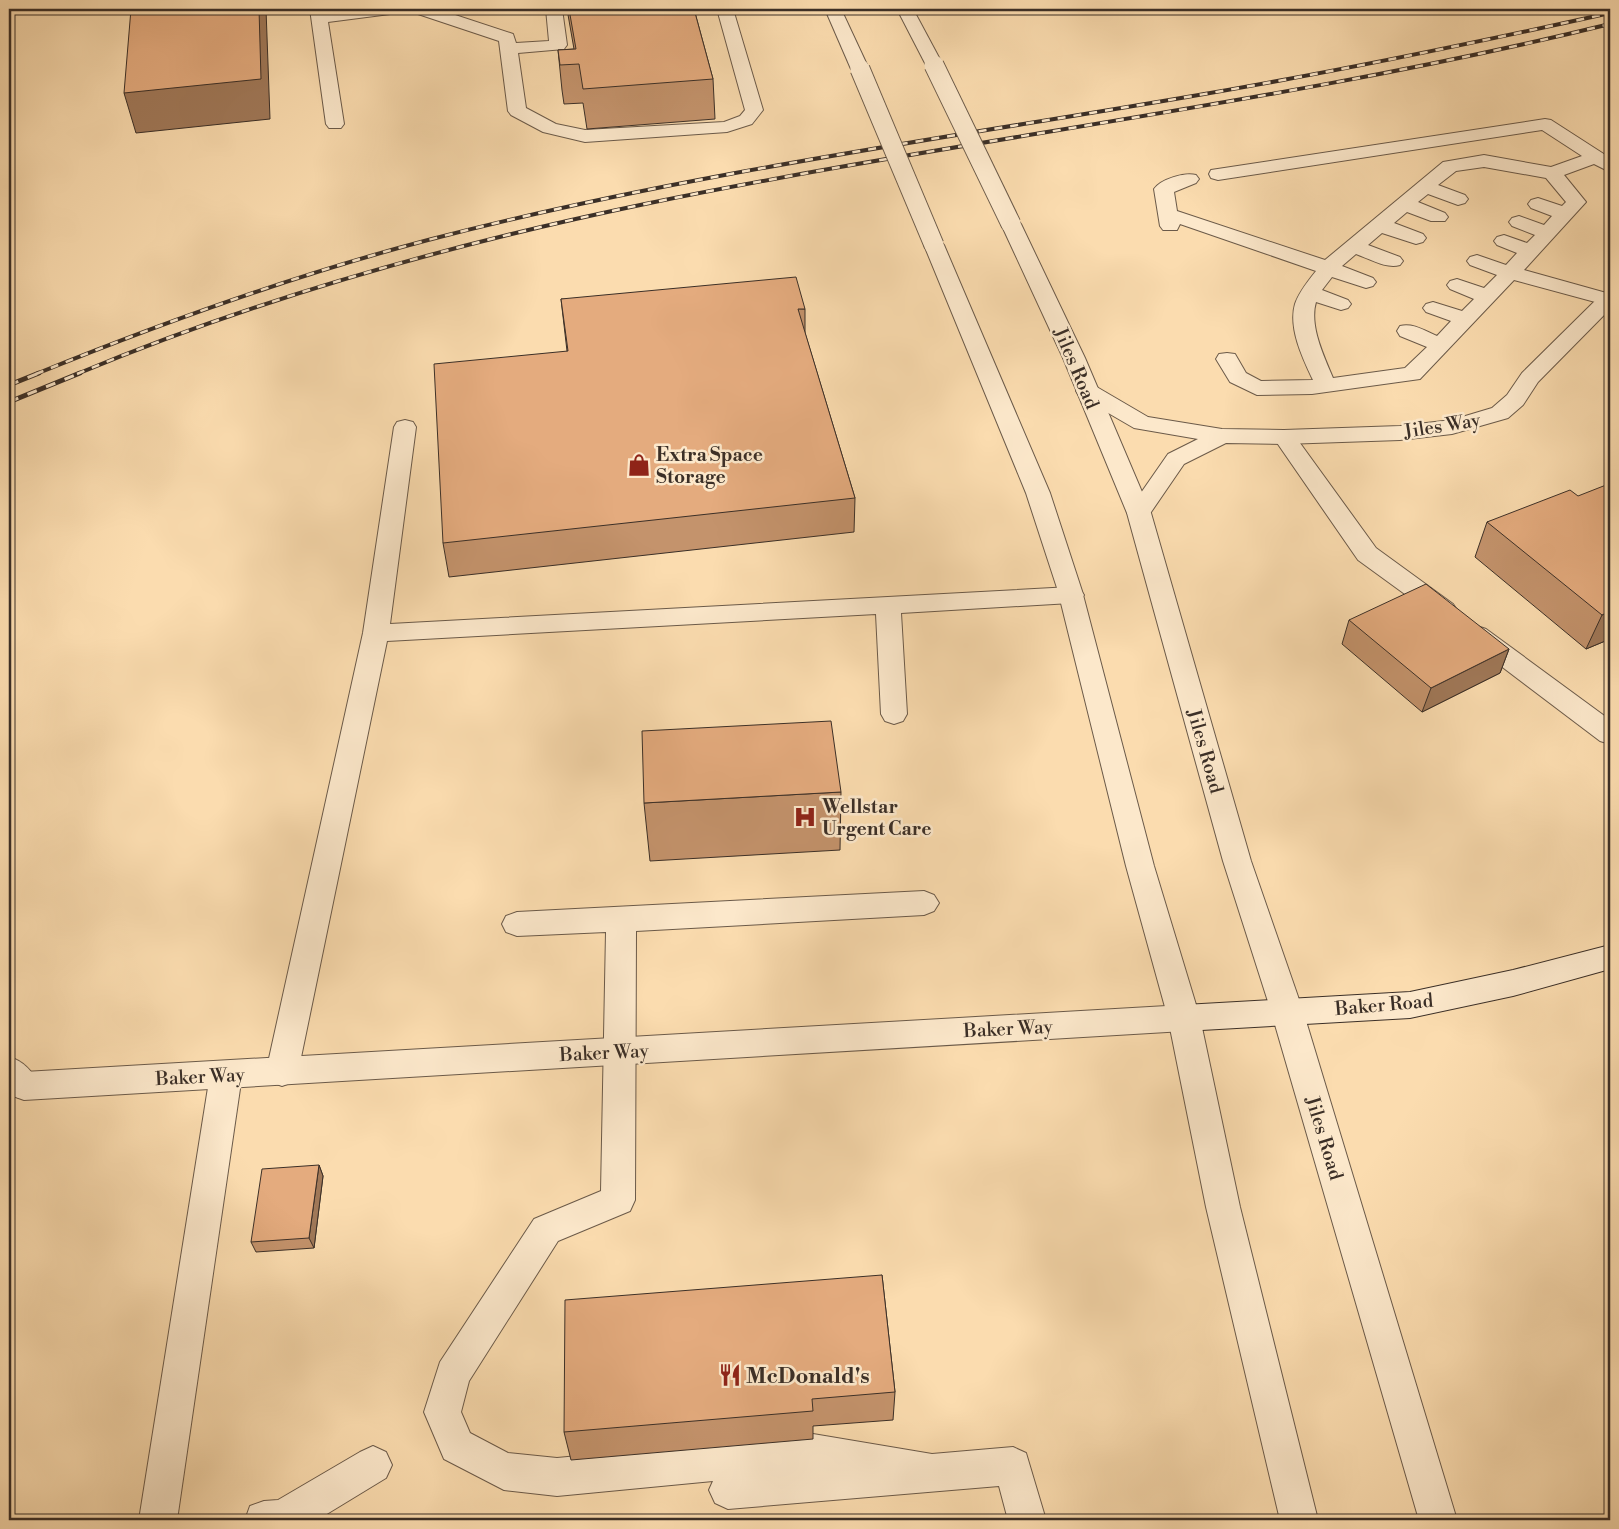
<svg xmlns="http://www.w3.org/2000/svg" width="1619" height="1529" viewBox="0 0 1619 1529" font-family="'Libre Bodoni',serif">
  <style>
    .lines { fill: none; stroke-linecap: round; stroke-linejoin: round }
    .service-casing { stroke: #6b5a49; stroke-width: 2 }
    .minor-casing { stroke: #6b5a49; stroke-width: 2 }
    .tertiary-casing { stroke: #6b5a49; stroke-width: 2 }
    .secondary-casing { stroke: #3b2f27; stroke-width: 2 }
    .service { fill: #fce8cb; fill-rule: evenodd }
    .minor { fill: #fce8cb; fill-rule: evenodd }
    .tertiary { fill: #fce8cb; fill-rule: evenodd }
    .secondary { fill: #fce8cb; fill-rule: evenodd }
    .rail-far1-casing { stroke: #3b2f27; stroke-width: 4 }
    .rail-casing { stroke: #3b2f27; stroke-width: 5 }
    .rail-far1 { stroke: #fce8cb; stroke-width: 2.5; stroke-dasharray: 8; stroke-linecap: butt }
    .rail { stroke: #fce8cb; stroke-width: 3; stroke-dasharray: 10; stroke-linecap: butt }
    .tertiary-bridge-casing { stroke: #6b5a49; stroke-width: 21; stroke-linecap: butt }
    .tertiary-bridge { stroke: #fce8cb; stroke-width: 19 }
    .wall { fill: #c4936c; stroke: #3b2f27 }
    .shaded-wall { fill: #a07858; stroke: #3b2f27 }
    .building { fill: #e4ab7e; stroke: #3b2f27 }
    .labels { text-anchor: middle; stroke-width: 5; stroke-linejoin: round; paint-order: stroke }
    .street-label { font-size: 19px; fill: #3b2f27; stroke: #fce8cb }
    .poi-label { font-size: 19px; font-weight: bold; fill: #3b2f27; stroke: #fce8cb; text-anchor: start }
    .near-poi-label { font-size: 22px; font-weight: bold; fill: #3b2f27; stroke: #fce8cb; text-anchor: start }
  </style>
  <rect width="100%" height="100%" fill="#fbdcaf"/>
  <filter id="stains"><feTurbulence type="fractalNoise" baseFrequency=".004" numOctaves="4"/><feColorMatrix values="0 0 0 0 .2 0 0 0 0 .09 0 0 0 0 .02 0 0 0 .5 -.17"/></filter>
  <radialGradient id="worn" r=".72"><stop offset=".6" stop-color="#630" stop-opacity="0"/><stop offset="1" stop-color="#630" stop-opacity=".3"/></radialGradient>
  <g class="lines">
    <defs>
      <g id="service">
        <path d="M310,9H326L327,12L353,9H398L396,13L390,14L328,22L344,124L341,128H329L326,124Z"/>
        <path d="M413,9H437L513,34L516,43L549,41L546,9H562L567,45L564,49L518,53L526,108L556,124L585,130L724,122L740,116L745,110L717,9H733L763,110L752,124L727,132L585,142L543,132L511,115L508,111L499,41L415,13Z"/>
        <path d="M1545,119L1551,120L1610,158V172L1594,164L1564,175L1586,202L1524,270L1610,294V306L1514,280L1420,379L1312,394L1257,395L1230,382L1216,359L1219,354L1227,353L1235,354L1246,373L1261,381L1313,380C1303,359 1288,328 1295,304C1299,292 1308,281 1316,271L1180,224L1177,230H1163L1160,226L1154,189C1161,179 1185,172 1196,175L1199,179L1196,183L1174,192L1177,211L1325,260L1443,162L1484,155L1551,167L1582,156L1542,130L1218,180L1211,178L1209,174L1211,170ZM1484,167L1546,178L1566,202L1562,206L1538,198L1531,200L1528,204L1531,208L1552,216L1544,225L1519,216L1512,218L1509,222L1512,226L1535,235L1527,243L1504,235L1497,237L1494,241L1497,245L1517,253L1506,265L1477,255L1470,257L1467,261L1470,265L1497,275L1484,288L1457,279L1450,281L1447,285L1450,289L1474,299L1462,311L1433,302L1426,304L1423,308L1426,312L1451,321L1437,336C1425,331 1414,323 1400,326L1397,331L1400,336L1427,347L1405,368L1333,378C1324,356 1309,326 1316,302L1341,310L1348,308L1351,304L1348,300L1322,290L1332,277L1366,288L1373,286L1376,282L1373,278L1342,266L1356,254C1370,259 1386,269 1400,265L1403,261L1400,257L1368,245L1382,233L1416,244L1423,242L1426,238L1423,234L1394,223L1407,212L1431,221H1445L1448,217L1445,213L1418,202L1428,194L1458,205L1465,203L1468,199L1465,195L1438,185L1456,171Z"/>
        <path d="M405,420L413,422L416,427L390,624L1071,587L1080,589L1084,595L1080,601L1071,603L901,613L907,714L903,721L894,724L885,721L881,714L876,614L387,641L298,1072L293,1082L282,1086L271,1082L266,1072L363,633L394,427L397,422Z"/>
        <path d="M1284,430L1292,432L1376,548L1453,604L1457,610L1453,616L1444,618L1435,616L1358,560L1273,437L1276,432Z"/>
        <path d="M1477,626L1486,629L1610,720V744L1600,741L1468,641L1464,635L1468,629Z"/>
        <path d="M924,891L934,895L939,903L934,911L924,915L636,931L635,1200L630,1211L558,1241L469,1381L461,1412L470,1433L508,1453L557,1458L813,1434L932,1454L1013,1447L1026,1453L1046,1520H1008L999,1486L728,1509L715,1503L709,1490L713,1481L557,1496L504,1490L444,1459L424,1412L440,1362L534,1219L601,1191L606,932L517,936L506,932L502,924L506,916L517,912Z"/>
        <path d="M9,1057C24,1061 33,1072 40,1086L35,1096C25,1099 17,1100 9,1092Z"/>
        <path d="M226,1061L237,1065L242,1075L177,1520H139L210,1075L215,1065Z"/>
        <path d="M373,1446L386,1452L392,1465L386,1478L317,1520H245L250,1506L264,1501L278,1500L360,1452Z"/>
      </g>
      <g id="minor">
        <path d="M1610,291V309L1538,382L1523,405L1508,418L1452,434L1400,440L1284,444L1226,443L1184,464L1147,518L1139,521L1131,518L1127,513L1168,454L1198,439L1134,428L1079,396L1076,391L1079,386L1087,384L1095,386L1148,417L1222,429L1284,430L1400,426L1452,420L1492,408L1507,395L1522,373L1603,293Z"/>
        <path d="M1184,1005L1195,1009L1200,1018L1195,1027L1184,1031L24,1100L13,1096L9,1088L13,1076L24,1072Z"/>
      </g>
      <g id="tertiary">
        <path d="M825,9H841L869,69L866,73H854L851,69Z"/>
        <path d="M897,9H913L943,65L940,69H928Z"/>
        <path d="M1011,218L1018,220L1021,224L1085,358L1151,513L1251,861L1303,1011L1457,1520H1419L1271,1011L1223,861L1127,513L1063,358L1001,224L1004,220Z"/>
        <path d="M934,239L941,241L944,245L1050,493L1082,591L1154,866L1200,1018L1240,1207L1318,1520H1280L1206,1207L1168,1018L1126,866L1058,591L1026,493L924,245L927,241Z"/>
      </g>
      <path id="secondary" d="M1610,945V969L1513,996L1410,1018L1184,1031L1173,1027L1168,1018L1173,1009L1184,1005L1410,992L1513,970Z"/>
    </defs>
    <use href="#service" class="service-casing"/>
    <use href="#minor" class="minor-casing"/>
    <use href="#tertiary" class="tertiary-casing"/>
    <use href="#secondary" class="secondary-casing"/>
    <use href="#service" class="service"/>
    <use href="#minor" class="minor"/>
    <use href="#tertiary" class="tertiary"/>
    <use href="#secondary" class="secondary"/>
    <defs>
      <g id="rail-far1">
        <path d="M36,374C164,322 295,275 428,240C678,175 934,140 1187,97C1329,73 1470,44 1610,13"/>
        <path d="M77,374C259,298 452,244 645,204C966,138 1292,102 1610,24"/>
      </g>
      <g id="rail">
        <path d="M9,385L39,373"/>
        <path d="M9,402L80,373"/>
      </g>
    </defs>
    <use href="#rail-far1" class="rail-far1-casing"/>
    <use href="#rail" class="rail-casing"/>
    <use href="#rail-far1" class="rail-far1"/>
    <use href="#rail" class="rail"/>
    <defs>
      <g id="tertiary-bridge">
        <path d="M934,65L1011,224"/>
        <path d="M860,69L934,245"/>
      </g>
    </defs>
    <use href="#tertiary-bridge" class="tertiary-bridge-casing"/>
    <use href="#tertiary-bridge" class="tertiary-bridge"/>
  </g>
  <g class="wall">
    <path d="M567,9H694L713,79L715,119L587,129L583,103L564,104L562,90L558,50L574,49Z"/>
    <path d="M561,299L805,309V333L855,498L854,532L449,577L443,543L567,351Z"/>
    <path d="M1610,489V639L1586,649L1475,557L1487,522Z"/>
    <path d="M1349,620L1509,649L1500,673L1422,712L1342,644Z"/>
    <path d="M841,792L840,850L650,861L644,803Z"/>
    <path d="M319,1165L323,1176L314,1248L256,1252L251,1242Z"/>
    <path d="M882,1275L895,1392L893,1420L813,1426V1439L571,1460L564,1432Z"/>
  </g>
  <g class="shaded-wall">
    <path d="M259,9H266L270,119L136,133L124,93Z"/>
    <path d="M1610,611V639L1586,649L1602,615Z"/>
    <path d="M1509,649L1500,673L1422,712L1431,688Z"/>
    <path d="M319,1165L323,1176L314,1248L309,1238Z"/>
  </g>
  <g class="building">
    <path d="M131,9H259L261,79L124,93Z"/>
    <path d="M569,9H694L713,79L583,89L579,64L560,65L558,50L576,49Z"/>
    <path d="M796,277L805,309H798L855,498L443,543L434,364L568,351L561,299Z"/>
    <path d="M1606,485L1610,489V611L1602,615L1487,522L1570,490L1578,496Z"/>
    <path d="M1426,584L1509,649L1431,688L1349,620Z"/>
    <path d="M831,721L841,792L644,803L642,731Z"/>
    <path d="M319,1165L309,1238L251,1242L262,1169Z"/>
    <path d="M882,1275L895,1392L812,1399L813,1411L564,1432L565,1300Z"/>
  </g>
  <defs>
    <symbol id="shop-bare" viewBox="-9 -9 18 18"><path d="M-5-2.5h2.3a2.7 3.5 0 0 1 5.4 0H5L5.5 6h-11ZM-1.5-2.5h3a1.5 2.3 0 0 0-3 0Z" fill="#8f2418" stroke="#fce8cb" stroke-width="2.5" paint-order="stroke"/></symbol>
    <symbol id="hospital-bare" viewBox="-9 -9 18 18"><path d="M-5-5h3v3.5h4V-5h3V5h-3V1.5h-4V5h-3Z" fill="#8f2418" stroke="#fce8cb" stroke-width="2.5" paint-order="stroke"/></symbol>
    <symbol id="restaurant-bare" viewBox="-9 -9 18 18"><path d="M-5-6h1v4h1v-4h1v4h1v-4h1v5L-1.5 .5V6h-2V.5L-5-1ZM5-6V6H3V1.5H1.5Q1.5-4 5-6Z" fill="#8f2418" stroke="#fce8cb" stroke-width="2.5" paint-order="stroke"/></symbol>
  </defs>
  <g fill-rule="evenodd">
    <use href="#shop-bare" x="623" y="449" width="32" height="32"/>
    <use href="#hospital-bare" x="789" y="801" width="32" height="32"/>
    <use href="#restaurant-bare" x="714" y="1359" width="32" height="32"/>
  </g>
  <g class="labels">
    <g class="street-label">
      <text transform="translate(1077 368) rotate(67)" y="7">Jiles Road</text>
      <text transform="translate(1442 425) rotate(-9)" y="7">Jiles Way</text>
      <text transform="translate(1206 751) rotate(74)" y="7">Jiles Road</text>
      <text transform="translate(1384 1004) rotate(-5)" y="7">Baker Road</text>
      <text transform="translate(1008 1028) rotate(-3)" y="7">Baker Way</text>
      <text transform="translate(604 1052) rotate(-3)" y="7">Baker Way</text>
      <text transform="translate(200 1076) rotate(-3)" y="7">Baker Way</text>
      <text transform="translate(1325 1138) rotate(73)" y="7">Jiles Road</text>
    </g>
    <g class="poi-label">
      <text x="656" y="461">Extra Space<tspan x="656" dy="22">Storage</tspan></text>
      <text x="822" y="813">Wellstar<tspan x="822" dy="22">Urgent Care</tspan></text>
    </g>
    <g class="near-poi-label">
      <text x="746" y="1383">McDonald's</text>
    </g>
  </g>
  <rect width="1619" height="1529" fill="none" stroke="#fbdcaf" stroke-width="30"/>
  <rect x="10" y="10" width="1599" height="1509" fill="none" stroke="#3b2f27" stroke-width="2.5"/>
  <rect x="15" y="15" width="1589" height="1499" fill="none" stroke="#3b2f27"/>
  <rect width="100%" height="100%" filter="url(#stains)"/>
  <rect width="100%" height="100%" fill="url(#worn)"/>
</svg>
